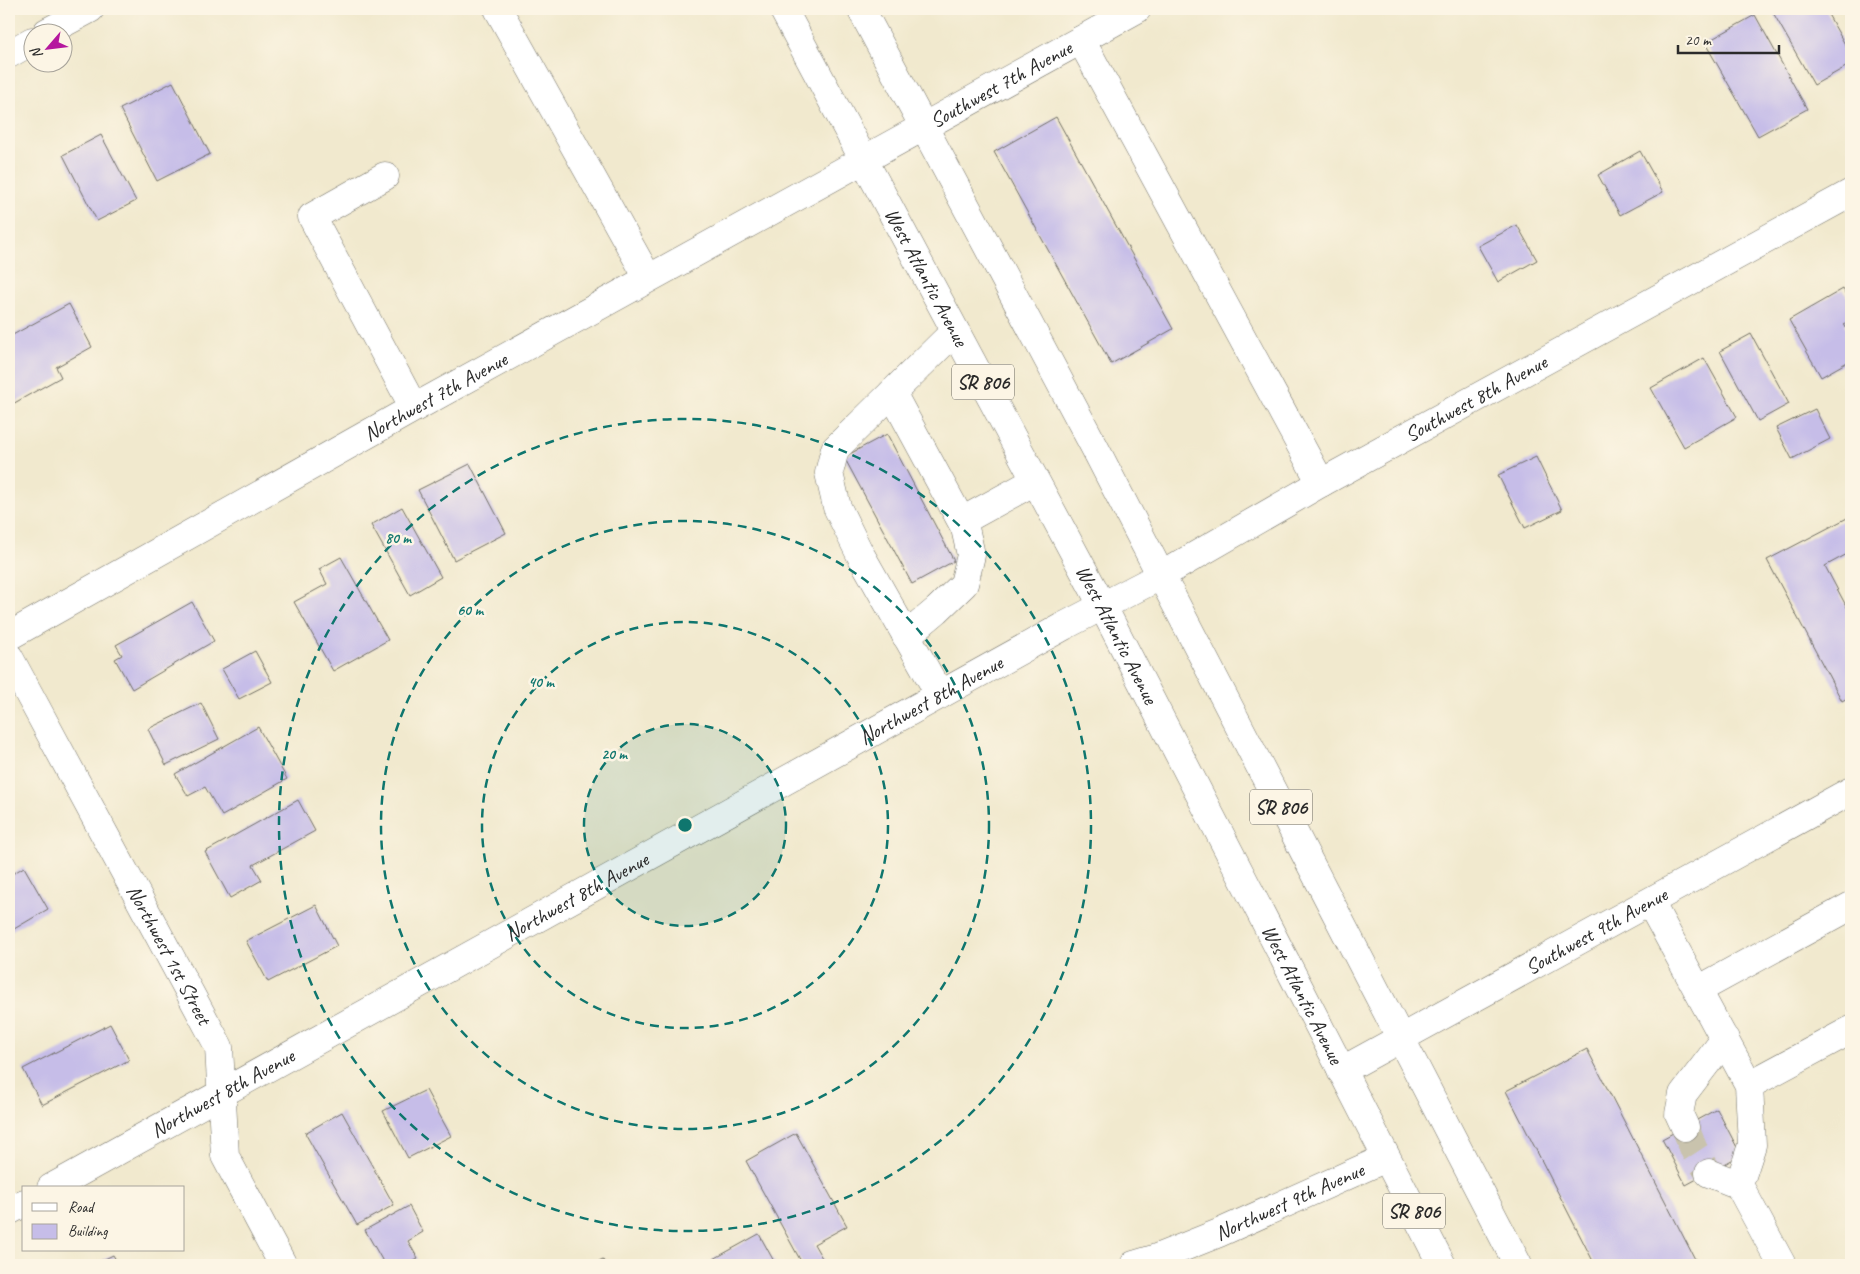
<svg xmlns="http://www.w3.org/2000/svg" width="1860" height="1274" viewBox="0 0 1860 1274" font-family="Caveat,sans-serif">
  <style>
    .building { fill: #c6bde8 }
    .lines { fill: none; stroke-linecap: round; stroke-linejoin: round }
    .minor-tunnel { stroke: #c9c3ad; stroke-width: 28; stroke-dasharray: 28 14; stroke-linecap: butt }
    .minor-casing { stroke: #706e64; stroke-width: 29 }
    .major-casing { stroke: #706e64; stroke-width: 29 }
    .minor { stroke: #fff; stroke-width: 28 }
    .major { stroke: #fff; stroke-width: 28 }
    .ring { fill: none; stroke: #0f766e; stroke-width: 2.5; stroke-dasharray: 9 6 }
    .labels { text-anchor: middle; stroke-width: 5; stroke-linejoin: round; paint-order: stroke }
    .shield { fill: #fcf5e5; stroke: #6a6863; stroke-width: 1 }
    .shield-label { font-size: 20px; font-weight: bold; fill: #2b2b2b }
    .street-label { font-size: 21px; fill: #2b2b2b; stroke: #fcf5e5 }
    .centre { fill: #0f766e; stroke: #fcf5e5; stroke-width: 2.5 }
    .ring-label { font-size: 15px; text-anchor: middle; font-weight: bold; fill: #0f766e; stroke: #fcf5e5; stroke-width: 5; stroke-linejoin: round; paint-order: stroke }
  </style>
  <rect width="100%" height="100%" fill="#fcf5e5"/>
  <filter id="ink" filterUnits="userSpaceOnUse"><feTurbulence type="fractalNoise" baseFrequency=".02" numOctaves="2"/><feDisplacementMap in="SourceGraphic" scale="10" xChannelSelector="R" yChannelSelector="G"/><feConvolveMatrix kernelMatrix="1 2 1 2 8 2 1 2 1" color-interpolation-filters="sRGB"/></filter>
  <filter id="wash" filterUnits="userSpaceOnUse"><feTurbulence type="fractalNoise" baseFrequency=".0096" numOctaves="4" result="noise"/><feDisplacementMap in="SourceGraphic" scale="20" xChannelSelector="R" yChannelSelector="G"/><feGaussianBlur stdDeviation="1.12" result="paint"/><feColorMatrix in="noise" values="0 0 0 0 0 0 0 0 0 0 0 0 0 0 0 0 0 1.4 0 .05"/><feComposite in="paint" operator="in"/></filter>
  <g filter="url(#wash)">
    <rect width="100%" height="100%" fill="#f1e9ce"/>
    <g id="blocks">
      <g class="building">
        <path d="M1771,9H1825L1851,55V64L1814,85Z"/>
        <path d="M1755,15L1807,109L1758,136L1705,43Z"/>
        <path d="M173,82L210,154L157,181L120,109Z"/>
        <path d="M1056,117L1173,329L1111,364L994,152Z"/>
        <path d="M101,135L136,201L97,221L63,155Z"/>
        <path d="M1640,151L1663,192L1620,215L1598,175Z"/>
        <path d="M1517,225L1537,260L1498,282L1478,246Z"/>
        <path d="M1843,289L1851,304V320L1844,324L1851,337V360L1821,377L1789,320Z"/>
        <path d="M69,304L92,347L56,367L61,377L9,406V337Z"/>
        <path d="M1751,334L1789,404L1758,421L1720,351Z"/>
        <path d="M1704,358L1737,417L1684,447L1651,388Z"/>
        <path d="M1815,409L1830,439L1792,459L1776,428Z"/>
        <path d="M887,434L954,561L912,584L844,457Z"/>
        <path d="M1536,457L1562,510L1525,528L1498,475Z"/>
        <path d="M470,464L506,533L454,560L418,490Z"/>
        <path d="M402,507L441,577L410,595L371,525Z"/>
        <path d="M1851,516V552L1825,566L1851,615V696L1842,701L1767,560Z"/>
        <path d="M341,557L388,640L333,671L294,602L327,584L319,569Z"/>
        <path d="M192,602L214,641L132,689L115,659L122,655L116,645Z"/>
        <path d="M255,651L272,682L239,699L222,669Z"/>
        <path d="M201,703L219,739L166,765L148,729Z"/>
        <path d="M258,727L287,779L222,816L205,787L188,796L175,774Z"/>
        <path d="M298,800L315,831L253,865L262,880L230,898L205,852Z"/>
        <path d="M24,867L48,909L9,932V876Z"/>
        <path d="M316,905L337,946L268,982L246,941Z"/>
        <path d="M110,1024L129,1060L42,1105L23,1069Z"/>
        <path d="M1587,1049L1698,1265H1595L1506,1091Z"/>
        <path d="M426,1090L451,1136L408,1158L383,1111Z"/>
        <path d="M1717,1109L1741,1155L1686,1185L1662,1139Z"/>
        <path d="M342,1112L394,1205L357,1225L305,1133Z"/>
        <path d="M796,1133L847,1226L814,1244L826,1265H803L746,1161Z"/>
        <path d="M409,1206L423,1232L408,1241L418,1259L406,1265H385L365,1230Z"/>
        <path d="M759,1234L776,1265H714L712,1260Z"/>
        <path d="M113,1255L119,1265H93Z"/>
        <path d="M603,1260L606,1265H593Z"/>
      </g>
    </g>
  </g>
  <g filter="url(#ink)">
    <use href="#blocks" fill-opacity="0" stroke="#706e64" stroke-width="1"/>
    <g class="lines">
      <path class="minor-tunnel" d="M1685,1127L1694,1150L1709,1173"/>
      <defs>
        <g id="minor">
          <path d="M498,9L648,278"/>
          <path d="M47,32L90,9"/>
          <path d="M1081,40L1321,483"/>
          <path d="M9,54L32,41"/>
          <path d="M385,176L312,217L414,408"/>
          <path d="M892,393L965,528L971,555L964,584L937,610L906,636"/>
          <path d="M962,521L1035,481"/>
          <path id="s1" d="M9,636L414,408L1137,9"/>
          <path id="s2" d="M9,657L219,1047L225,1156L283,1265"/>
          <path d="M940,695L859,552L837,507L829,473L835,449L955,331"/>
          <path d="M1650,902L1749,1085L1752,1145L1739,1185L1782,1265"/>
          <path d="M1698,990L1851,906"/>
          <path id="s3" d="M1341,1071L1851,791"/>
          <path d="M1749,1085L1851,1030"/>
          <path d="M1685,1127L1679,1114L1683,1094L1725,1039"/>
          <path d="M1709,1173L1739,1185"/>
          <path id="s4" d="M51,1188L1064,626L1160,576L1321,483L1851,193"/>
          <path d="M9,1211L24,1203"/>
          <path id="s5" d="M1134,1265L1154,1259L1219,1233L1386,1158"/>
        </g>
        <g id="major">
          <path id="s6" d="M783,9L1102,605L1442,1265"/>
          <path d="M861,9L1095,448L1518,1265"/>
        </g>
      </defs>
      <use href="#minor" class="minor-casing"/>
      <use href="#major" class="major-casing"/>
      <use href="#minor" class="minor"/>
      <use href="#major" class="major"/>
    </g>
  </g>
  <circle cx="685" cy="825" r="101" fill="#0f766e" fill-opacity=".12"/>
  <g class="ring">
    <circle cx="685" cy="825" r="101"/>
    <circle cx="685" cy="825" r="203"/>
    <circle cx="685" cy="825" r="304"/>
    <circle cx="685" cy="825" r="406"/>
  </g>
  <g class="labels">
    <g class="shield">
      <rect x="952" y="364.5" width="62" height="35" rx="4"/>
      <rect x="1250" y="789.5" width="62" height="35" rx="4"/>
      <rect x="1383" y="1193.5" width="62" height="35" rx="4"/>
    </g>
    <g class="shield-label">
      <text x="983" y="389">SR 806</text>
      <text x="1281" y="814">SR 806</text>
      <text x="1414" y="1218">SR 806</text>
    </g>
    <g class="street-label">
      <text dy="7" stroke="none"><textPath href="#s1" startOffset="1135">Southwest 7th Avenue</textPath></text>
      <text dy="7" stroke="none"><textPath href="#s6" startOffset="304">West Atlantic Avenue</textPath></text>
      <text dy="7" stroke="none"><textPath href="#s1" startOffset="489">Northwest 7th Avenue</textPath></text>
      <text dy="7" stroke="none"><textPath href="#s4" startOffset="1629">Southwest 8th Avenue</textPath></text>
      <text dy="7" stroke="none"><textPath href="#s6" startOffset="709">West Atlantic Avenue</textPath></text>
      <text dy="7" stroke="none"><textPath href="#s4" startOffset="1006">Northwest 8th Avenue</textPath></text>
      <text dy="7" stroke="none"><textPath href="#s4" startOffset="601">Northwest 8th Avenue</textPath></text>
      <text dy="7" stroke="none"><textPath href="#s3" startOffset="291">Southwest 9th Avenue</textPath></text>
      <text dy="7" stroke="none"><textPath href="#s2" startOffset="338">Northwest 1st Street</textPath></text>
      <text dy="7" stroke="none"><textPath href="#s6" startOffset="1114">West Atlantic Avenue</textPath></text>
      <text dy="7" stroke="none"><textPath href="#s4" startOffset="196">Northwest 8th Avenue</textPath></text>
      <text dy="7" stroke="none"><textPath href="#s5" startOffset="168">Northwest 9th Avenue</textPath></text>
    </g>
  </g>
  <circle cx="685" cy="825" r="8" class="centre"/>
  <g class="ring-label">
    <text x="398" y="543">80 m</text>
    <text x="470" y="615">60 m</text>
    <text x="541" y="687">40 m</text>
    <text x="614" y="759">20 m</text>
  </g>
  <rect width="1860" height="1274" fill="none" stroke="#fcf5e5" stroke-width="30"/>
  <rect x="22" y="1186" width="162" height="65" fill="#fcf5e5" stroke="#a8a49b"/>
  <rect x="32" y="1203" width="25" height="8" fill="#ffffff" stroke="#a8a49b"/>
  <text x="68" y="1212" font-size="15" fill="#2b2b2b">Road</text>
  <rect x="32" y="1224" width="25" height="15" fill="#c6bde8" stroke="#a8a49b"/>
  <text x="68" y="1236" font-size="15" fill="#2b2b2b">Building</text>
  <g transform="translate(48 48) rotate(242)"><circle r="24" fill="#fcf5e5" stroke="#a8a49b"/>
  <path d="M0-4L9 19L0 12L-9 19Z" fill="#b5179e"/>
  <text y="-8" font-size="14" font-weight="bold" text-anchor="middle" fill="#2b2b2b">N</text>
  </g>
  <path d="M1678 45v8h101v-8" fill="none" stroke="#2b2b2b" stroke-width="2.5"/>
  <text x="1685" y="45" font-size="15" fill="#2b2b2b" stroke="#fcf5e5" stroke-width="4" paint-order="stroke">20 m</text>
</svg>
